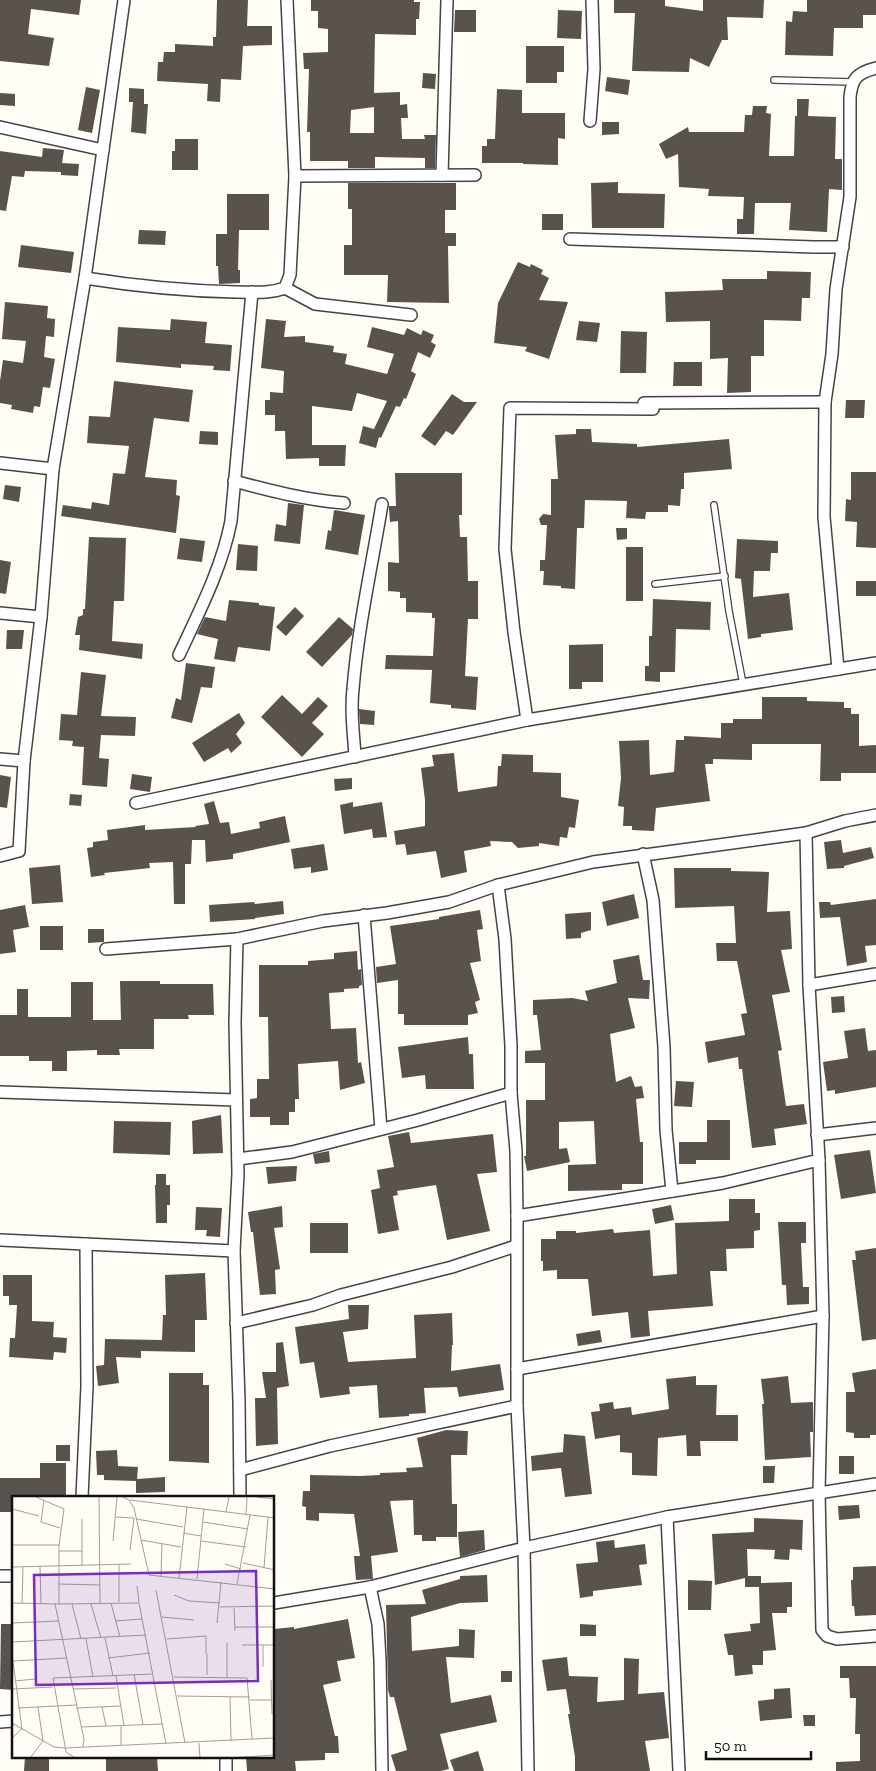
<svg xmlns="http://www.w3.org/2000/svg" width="876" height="1771" viewBox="0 0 876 1771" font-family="'Zilla Slab',serif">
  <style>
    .building { fill: #5a524d; fill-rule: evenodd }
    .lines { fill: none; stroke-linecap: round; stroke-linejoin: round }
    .service-casing { stroke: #444; stroke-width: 8 }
    .minor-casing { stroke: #444; stroke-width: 14 }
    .service { stroke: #fff; stroke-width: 5.5 }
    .minor { stroke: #fff; stroke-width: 11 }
    .inset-road { fill: none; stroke: #a09f9a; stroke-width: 1 }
    .view { fill: #7b2cbf; fill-opacity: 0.15; stroke: #7b2cbf; stroke-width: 2.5 }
    .inset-edge { fill: none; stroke: #111; stroke-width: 2.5 }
  </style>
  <rect width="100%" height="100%" fill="#fffdf5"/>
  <g class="building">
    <path d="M0,0H81L79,15L31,9L28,34L54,38L49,66L0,61Z"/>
    <path d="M217,0H248L247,26H272V45L243,46L241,80L221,79L220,102L207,101L208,84L157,81L158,62H163L164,52H175V44L213,46V37H216Z"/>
    <path d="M311,0H414V2H420L419,19H416V35L375,34L374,93L400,92V105L407,104L408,118H401L402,139H425L424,135H436L435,168H425V158L375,157V168H348V161H310V132H307L309,69H304L303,53L328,52V29L318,28V11H311ZM374,107V133H350L351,110Z"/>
    <path d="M614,0H665V6L703,11V0H764L763,18L727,17L728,40H722L709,67L690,58L689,72L632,71L635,13H614Z"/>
    <path d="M807,0H876V15H863V28H834L833,56L785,55L786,21L792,22L793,11L807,12Z"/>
    <path d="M455,10H476V32H454Z"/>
    <path d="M558,10L582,11L581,39L557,38Z"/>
    <path d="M526,46H564V72H557V83H526Z"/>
    <path d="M423,73L436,74L435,89L422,88Z"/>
    <path d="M607,77L630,80L628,95L605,91Z"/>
    <path d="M86,87L100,90L92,133L78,130Z"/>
    <path d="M129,88L144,89V104H148L146,134L131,132L133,102H129Z"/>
    <path d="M497,89L522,90V113H565V139L558,138V165L523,164V163H482V146H487V139H495Z"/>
    <path d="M0,93L15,94V106L0,105Z"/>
    <path d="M797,99H809L808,116L836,117L835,159H842V190L829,189L827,232L789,230L791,203H755L754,234H737V219H743L744,197L708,196L709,189L679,187L678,154L666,159L659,144L688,127L689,132H744L745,115H752L753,106H767L766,113L771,114L769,156H794L795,116H797Z"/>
    <path d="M602,122H619V134L602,135Z"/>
    <path d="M175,139H198V170H172V151H175Z"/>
    <path d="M43,148L64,150L62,163L79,164L78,176L61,175V172L25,171L24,177L12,176L6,211L0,210V151L42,157Z"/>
    <path d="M618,182V193L665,194L664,228H592L591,183Z"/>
    <path d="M348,183H456V210H445V233H456V246H448L449,303L387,302L388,275H344V245H352V209H348Z"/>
    <path d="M227,194H269V230H239L238,270H240V283L219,284L218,266H216V234H227Z"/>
    <rect x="542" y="214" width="21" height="16"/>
    <path d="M139,230L166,231L165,245L138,244Z"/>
    <path d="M21,245L74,252L71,273L18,267Z"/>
    <path d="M518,262L530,267L531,264L543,270L541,274L549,278L539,300L568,302L549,359L525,351L527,347L494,343L498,303Z"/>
    <path d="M767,271L811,272L810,298H802L801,321L764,320V356H751V392L727,393L728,358L710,359V321L666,322L665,292L723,290L722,279H767Z"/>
    <path d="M5,302L48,306L47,318L55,319L54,337L46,336L44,357L55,359L50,388L43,387L40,407L34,406L33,413L11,409L12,405L0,403V381L3,360L23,363L26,341L2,339Z"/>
    <path d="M171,319L207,322L205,343L232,345L230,371L213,370L214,366L181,364V368L116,362L118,327L170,330Z"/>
    <path d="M266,319L286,321L284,337L305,336V342L334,346L333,352L347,354L345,364L387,374L394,354L367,347L372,327L404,335L407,328L421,335L423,330L434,335L431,342L436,345L430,358L418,352L411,371L416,374L406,399L404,398L400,407L396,406L381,438L379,437L376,448L359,443L363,426L374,429L387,401L357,393L352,411L312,406V445H346L345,466H319V458L286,459L285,431H275V415H265V400H270V392L283,393L284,371L261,368Z"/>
    <path d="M579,321L600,323L597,342L576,340Z"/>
    <path d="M621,331L647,332L646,373H620Z"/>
    <path d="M674,362H702V386H673Z"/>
    <path d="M114,381L193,390L189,422L154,418L145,477L177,480L176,495L180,496L176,533L61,516L63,505L91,509L92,502L109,505L113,473L125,474L129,446L87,443L89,416L110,417Z"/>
    <path d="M452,394L464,402H477L453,435L446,431L435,446L421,436Z"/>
    <path d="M846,400H865L864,418H845Z"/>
    <path d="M576,429H591L592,442L637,444V447L729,439L732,469L684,473V489H681L680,506L668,505V512H646L645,519L626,518L627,501L585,500L584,528H577L575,589L561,588V586L543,585L544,571H540V560H545L547,525H541L539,519L543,514L551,515V479H558L555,435L576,434Z"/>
    <path d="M200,431L218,432V445L199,444Z"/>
    <path d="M851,472H876V548L856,547L857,522L845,521L846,499L851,500Z"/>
    <path d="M395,473H462V515H459L460,537H467L468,581H478V619H468L465,676L478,677L476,710L451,708V705L430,703L432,670L385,669L386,655L433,656L435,618H432V613L406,612V598H400V592L388,591V562L399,563L398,521L390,522L389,509V506H396Z"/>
    <path d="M5,485L21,487L19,502L3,499Z"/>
    <path d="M288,503L304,505L300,544L274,541L276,524L286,526Z"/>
    <path d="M334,510L365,515L358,555L325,549L328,530L331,531Z"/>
    <path d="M616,528H627V539L617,540Z"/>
    <path d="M89,537L126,538L124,601H114L112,641L143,644L142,659L79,650L80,635H75L78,617L83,615V609H85Z"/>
    <path d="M180,538L205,541L202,562L177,559Z"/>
    <path d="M737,539L778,541V553H771L770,571H754L753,597L789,593L793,630L761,634V637L748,639L741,579L735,578Z"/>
    <path d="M238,544L258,546L257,571L236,570Z"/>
    <rect x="626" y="547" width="17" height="54"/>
    <path d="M0,560L11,562L6,594L0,593Z"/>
    <rect x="856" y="581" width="20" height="15"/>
    <path d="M653,599L711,602L710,630L676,629L675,672H660V682L645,681V666H649V636H652Z"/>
    <path d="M229,600L259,603V605L275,607L270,651L238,647L235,662L214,659L218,639L197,634L205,617L226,621Z"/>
    <path d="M295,607L304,616L286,636L276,627Z"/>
    <path d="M339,617L353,629L352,635L322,667L306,652Z"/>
    <path d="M7,630H24L22,649H6Z"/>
    <path d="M603,644V682H582V689H569V645Z"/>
    <path d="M186,663L215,667L212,688L201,687L192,723L171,718L176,698L181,700Z"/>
    <path d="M81,672L106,675L101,716L136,717L135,736L101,735L99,758L109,759L107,787L82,785L84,747L72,746L73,741L59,740L61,714L77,715Z"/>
    <path d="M282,695L302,714L318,697L328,706L312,723L324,734L302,757L261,717Z"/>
    <path d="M762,697H807V701L844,702V708H851V714H859V746L876,745V773H841V781H820L821,744H752V760L713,759V764H705L710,801L656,808L654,831L632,830V826H623L624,807L618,806L621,778L619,741L649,740L650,775L674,772L676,740H684V736L721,738V723H733V719H762Z"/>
    <path d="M359,709L375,711L374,725L360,724Z"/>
    <path d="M239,713L245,723L236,734L242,743L231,753L228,748L204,762L192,743Z"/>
    <path d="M454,753L458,792L497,786L498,766H501L502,754L533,755V772L561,773V797L579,800L575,828L569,827L567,838L560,837L559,846L539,843V846L518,848L512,842L490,841L491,846L464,851L467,872L441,878L436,851L407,855L405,844L396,845L394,831L425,826V800L421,768L434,766L432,755Z"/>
    <path d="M132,774L152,777L150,792L130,789Z"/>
    <path d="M0,775L11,777L7,808L0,807Z"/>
    <path d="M352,778V789L335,791L334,779Z"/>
    <path d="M70,794L82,795L81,806L69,805Z"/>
    <path d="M214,801L220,823L229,822L231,834L260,828L259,822L285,816L290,842L233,854V859L206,862L205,840H192L191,864H185V904H174L173,862L149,863L150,868L104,873L105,875L91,877L87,848L93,847V842L108,840L107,830L145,825V830L196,827L195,826L209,824L204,804Z"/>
    <path d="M353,802V807L382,802L387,837L373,838L372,829L344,834L340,805Z"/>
    <path d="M841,840L843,853L871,847L874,858L844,866V868L827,869L824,842Z"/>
    <path d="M324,844L328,870L311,873V867L294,869L291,849Z"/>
    <path d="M60,865L63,902L32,904L29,868Z"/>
    <path d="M674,868H731V871L769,872L767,912L790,911L792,949L781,950L790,992L772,995L782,1050L778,1051L786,1106L804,1104L807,1124L774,1129L776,1145L752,1148L742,1069H739L738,1057L708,1063L705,1042L745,1035L741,1014L747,1013L737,961H717L716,943H736L734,906L675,908Z"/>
    <path d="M634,894L639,918L607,926L602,902Z"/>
    <path d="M876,899V945L865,946L867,962L847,966L840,917L820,918L819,902H830L831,905Z"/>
    <path d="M283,901L284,914L255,918V919L210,922L209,905L254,902L255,904Z"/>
    <path d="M25,905L29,927L13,930L16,952L0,954V910Z"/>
    <path d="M480,910L483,929L477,930L481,961L470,963L480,1000L475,1002L478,1013L468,1015V1025H404V1014H398V980L377,983L376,967L396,964L390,926L439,919V917Z"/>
    <path d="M591,912V930L581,933V938L566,939L565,914Z"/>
    <rect x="40" y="926" width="23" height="24"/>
    <path d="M88,929H104V942L88,943Z"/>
    <path d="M357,951L358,970L361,969L362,985L359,986V988L344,989V992L329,993L331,1029L356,1028L358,1063L361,1062L365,1083L340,1090L338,1061L298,1064L299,1099H295V1112H289V1125H270V1117H250V1099L257,1098V1079H269L268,1017H259V965H308V961L334,959V953Z"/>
    <path d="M639,955L643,980H650L649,999L628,998L635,1028L610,1034L616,1082L631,1076L635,1087L642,1086L644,1098L636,1099L640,1142H643V1184H622V1190L568,1191V1165L596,1164L594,1121L559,1122V1149L567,1148L570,1162L527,1171L524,1156H526V1100H545V1063H525V1051L541,1050L537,1015H533V1000L572,998L588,1001L585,991L617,983L613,960Z"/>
    <path d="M120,981H160V984H213L214,1015H188L189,1019H154V1049H119L120,1055H97V1050L67,1051V1071H52V1061H29V1056H0V1015H17V989H28V1017H71V982H93V1020H121Z"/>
    <path d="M844,996L845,1012L832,1013L831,997Z"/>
    <path d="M865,1028L868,1051L876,1050V1087L835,1094V1090L827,1091L823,1062L848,1058L844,1031Z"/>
    <path d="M468,1037L469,1054H473L474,1089H426L425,1075L402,1078L398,1047Z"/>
    <path d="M676,1081L694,1082L692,1107L674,1106Z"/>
    <path d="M221,1115L223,1153L193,1154L192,1121Z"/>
    <path d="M707,1120H730V1160H696V1164H679V1142H707Z"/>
    <path d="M114,1121L171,1122L170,1155L113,1153Z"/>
    <path d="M409,1132L411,1143L493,1134L497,1172L477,1174L490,1231L447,1240L436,1185L397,1191L398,1195L393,1196L399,1230L378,1234L371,1190L380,1188L377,1170L394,1167L388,1136Z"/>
    <path d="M870,1150L876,1193L841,1199L834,1155Z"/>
    <path d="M329,1151L330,1162L315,1164L313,1154Z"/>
    <path d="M297,1166L296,1181L268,1184L266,1167Z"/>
    <path d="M156,1174H166V1185H170V1205H167V1223H156L155,1185H156Z"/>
    <path d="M729,1199H755V1213H760V1230L754,1231V1248L726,1249L727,1271H710L713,1306L648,1311L650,1336L631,1338L628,1312L592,1316L588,1279H557V1270L543,1271V1261H541V1239H556V1231H576V1233L613,1229L614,1233L650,1230L653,1276L677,1274L675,1223L729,1221Z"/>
    <path d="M671,1205L674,1220L655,1224L652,1209Z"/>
    <path d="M282,1206L283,1227L274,1228L280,1269L275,1270L276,1294L260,1295L253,1232H251L248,1212Z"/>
    <path d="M196,1207L222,1208L220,1237L206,1236L207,1230H195Z"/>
    <path d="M778,1222H806V1243H801L803,1287H809V1304L787,1305L786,1285H782Z"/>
    <rect x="310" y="1223" width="38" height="30"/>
    <path d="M876,1248V1339L862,1341L852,1260H856L855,1251Z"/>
    <path d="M205,1273L207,1320H195V1352L141,1351V1358L116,1357L119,1383L98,1386L96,1366L104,1365L105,1339L162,1340L163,1315H166L165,1275Z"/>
    <path d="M3,1275H32V1321L54,1322L53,1337L67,1338L66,1353L54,1352L53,1360L9,1357L10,1338H15L17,1305H9V1296H3Z"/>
    <path d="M348,1305H369L368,1329L343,1332L348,1362L416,1358L414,1315L452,1313L453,1345H452L451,1371L500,1364L504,1390L459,1397L457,1387L424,1388L426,1413L409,1414V1416L379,1418L377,1385L349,1387L350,1394L320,1398L314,1362L300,1364L295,1327L349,1319Z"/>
    <path d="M600,1330L602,1342L578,1346L576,1334Z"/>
    <path d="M283,1342L289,1386L277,1388L278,1444L256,1446L255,1398H266L262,1372H276V1343Z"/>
    <path d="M876,1369V1435H870V1438H854V1433L846,1432V1392H855L852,1373Z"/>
    <path d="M169,1373H203V1385H209V1463L169,1461Z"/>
    <path d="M696,1376V1385H717L716,1415H738V1441H700L701,1456H687L686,1435L658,1438L657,1476L632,1475V1453L620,1452V1435L595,1439L591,1412L600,1411L599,1404L613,1402L614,1409L631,1407L632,1415L669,1409L666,1379Z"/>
    <path d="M788,1376L791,1403L813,1402V1432H810L811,1457L765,1460L762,1404H764L761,1379Z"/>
    <path d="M446,1430L468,1431L467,1455H451L452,1504H457V1537H436V1541H422V1535H414L413,1500L390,1501L398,1552L371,1556L373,1579L356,1580L354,1556H360L354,1514L319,1513V1521L306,1520V1507L302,1506L303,1491H310V1475L360,1476L380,1475V1473L407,1472L406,1468L423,1467L417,1438Z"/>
    <path d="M564,1434L585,1436L592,1494L565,1497L561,1468L532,1471L531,1456L563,1452Z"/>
    <rect x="56" y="1445" width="14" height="16"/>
    <path d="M117,1450L118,1466L138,1467L137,1479L165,1477V1492L136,1493V1481L104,1480V1475H97L96,1451Z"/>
    <rect x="839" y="1456" width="15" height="18"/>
    <path d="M40,1463H66V1497H14V1512H0V1478H40Z"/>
    <path d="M763,1466H775L774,1483H763Z"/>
    <path d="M859,1505L860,1518L839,1520L838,1506Z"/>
    <path d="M754,1518L803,1520L802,1550L790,1549L789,1560L774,1559L775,1550L747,1549L748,1576H761V1583L792,1582V1607H787V1613H772L776,1650L763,1651V1665H752L753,1674L735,1676L733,1655H728L724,1634L751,1631L750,1624L760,1623L759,1587H745V1578L715,1585L712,1534L754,1532Z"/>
    <path d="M484,1530L485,1550L460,1557L458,1532Z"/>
    <path d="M614,1540L615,1548L645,1544L647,1564L639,1565L642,1585L593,1591V1596L580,1598L576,1564L598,1562L596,1542Z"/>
    <path d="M876,1566V1615L855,1616L854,1606H852L851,1580H853V1567Z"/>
    <path d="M487,1575L488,1602L460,1603L411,1617L412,1651L459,1646V1629L475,1630L474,1658L446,1657L451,1703L491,1695L497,1722L440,1734L449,1769L441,1771H396L391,1755L407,1750L394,1697H390L388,1690L386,1605L426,1604L422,1590L460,1579V1576Z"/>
    <path d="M688,1580L712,1581L711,1610H688Z"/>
    <path d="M348,1619L355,1658L337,1661L341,1681L323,1685L335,1736H338L339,1753H325V1760L295,1761L296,1771H247L246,1757H274V1629L294,1627V1629Z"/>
    <path d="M1,1624H14V1690L0,1689Z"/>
    <path d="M580,1624L596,1625V1636H580Z"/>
    <path d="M567,1657L569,1676L598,1677L597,1702L624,1700V1658L639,1659L638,1694L664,1692L669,1738L645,1741L650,1771H575V1757L568,1714H570L566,1689L547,1691L542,1660Z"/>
    <path d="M840,1666H876V1771H836V1762L860,1761V1734H855L856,1698H850L849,1678H840Z"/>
    <rect x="501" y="1671" width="11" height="11"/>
    <path d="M790,1688L792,1718L760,1721L758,1701L774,1699V1689Z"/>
    <path d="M803,1715H815V1726H804Z"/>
    <path d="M478,1751L484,1771H454L450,1760Z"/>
    <path d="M25,1757H49V1771H24Z"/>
    <path d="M106,1757H157L158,1771H106Z"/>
  </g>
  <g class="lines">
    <defs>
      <g id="service">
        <path d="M774,80L852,82"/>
        <path d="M714,505L729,611L743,684"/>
        <path d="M655,584L725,576"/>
      </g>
      <g id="minor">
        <path d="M590,121L594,69L592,0"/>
        <path d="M0,127L103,150"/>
        <path d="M442,175L447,0"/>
        <path d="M295,176L475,175"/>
        <path d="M570,239L814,247H843"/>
        <path d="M85,278C135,286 185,291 236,292C253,292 269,294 285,288L290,275L295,176L287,0"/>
        <path d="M285,288L315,304L411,315"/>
        <path d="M644,403L825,402"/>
        <path d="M0,463L53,469"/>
        <path d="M234,481C271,491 306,500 344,503"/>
        <path d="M0,613L41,617"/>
        <path d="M179,655C199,612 222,568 231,521L252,292"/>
        <path d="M838,669L824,517L825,402L832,354L836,289L850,197V97C852,78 857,73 876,68"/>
        <path d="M527,720L514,632L505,549L510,408L653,409"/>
        <path d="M355,757C354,735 350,712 353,689C358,627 372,565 382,504"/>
        <path d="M0,759L24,761"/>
        <path d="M136,803L527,720L876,663"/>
        <path d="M806,833L809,985L819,1160L823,1316L819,1492L822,1630L827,1636L837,1639L876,1636"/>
        <path d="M643,854L653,900L664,1047L666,1130L672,1191"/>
        <path d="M0,856L19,851L24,761L41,617L53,469L85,278L124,0"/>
        <path d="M498,885L505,939L511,1046V1093L516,1151L517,1216V1406L524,1548L528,1771"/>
        <path d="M364,915L381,1129"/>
        <path d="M106,949L237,939"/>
        <path d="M809,985L876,974"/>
        <path d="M0,1092L236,1100"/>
        <path d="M817,1135L876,1128"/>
        <path d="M238,1159L292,1152L418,1120L511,1093"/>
        <path d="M517,1216L723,1183L819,1160"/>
        <path d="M0,1240L234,1251"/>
        <path d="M236,1323L313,1305L341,1295L452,1267L516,1246"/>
        <path d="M517,1369L823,1316"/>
        <path d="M240,1470L330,1446L517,1406"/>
        <path d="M82,1497L87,1386L86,1244"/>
        <path d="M240,1497L239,1401L234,1251L238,1174L235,1022L237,939L323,921L387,913L449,902L498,885L593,862L806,833L845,821L876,815"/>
        <path d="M667,1517L679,1771"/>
        <path d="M0,1576H14"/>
        <path d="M370,1587L378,1624L380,1660L382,1771"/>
        <path d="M274,1603L370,1587L524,1548L667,1517L876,1484"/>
        <path d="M0,1722L14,1721"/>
        <path d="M226,1771V1757"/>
      </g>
    </defs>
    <use href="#service" class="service-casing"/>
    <use href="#minor" class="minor-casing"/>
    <use href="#service" class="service"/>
    <use href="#minor" class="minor"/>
  </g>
  <g transform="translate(12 1496)">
    <rect width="262" height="262" fill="#fffdf5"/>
    <path class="inset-road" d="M87,1L88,107M111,1L117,4L122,12L137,79L263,93M245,1L263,3M32,4L29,26L48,32M118,4L263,22M0,13L27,20M214,16L217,1M234,18L235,1M104,21L122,22L118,54M124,23L171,31M191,26L236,33M171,37L189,40M129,44L169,51M101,45L105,1M189,45L234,51M0,49H47M47,55H70M231,67L263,74M213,68L229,73M28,70L29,107M70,70V23M0,71L119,68M252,72L256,21M149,80L150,48M167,82L175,11M185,83L192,13M47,88L88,89M225,88L238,19M125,90L127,106M144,94L173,247M162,99L177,105L208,107M107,106V68M0,107L47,108V49L52,13L24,1M10,107L11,71M99,107L108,141M43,108L72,243L71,251M47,108L127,107L154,248M60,108L69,143M79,108L89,142M208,111L263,110M222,112L223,135M150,121L182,124M103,125L130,123M0,127L46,125M205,127L209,86M223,131H263M93,142L101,180M74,143L81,181M155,143L194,140V158M0,146L134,139M230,149H263M0,158L10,233L0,242M195,158V179M96,162L138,157M1,165L55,162M251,171V149M122,178L131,229M104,180L112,230M162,181L235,182L240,243M215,181V147M259,184L260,218M3,185L23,183M0,193L41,191M61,193L104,192M165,200L238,201M218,201L219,245M238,204H259M90,211L94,230M6,212L64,209M64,212L109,210M0,227L42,251L53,252L263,242M109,230V249M69,231L151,228M187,247L188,262M18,262L31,245L26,211M63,262L54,256L41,182L141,178M216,262L263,259"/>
    <path class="view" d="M244,75L246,185L24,189L22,79Z"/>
    <rect width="262" height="262" class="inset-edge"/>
  </g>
  <path d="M706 1751v8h105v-8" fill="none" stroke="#111111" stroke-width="2.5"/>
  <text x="714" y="1751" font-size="15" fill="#111111" stroke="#ffffff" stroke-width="4" paint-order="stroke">50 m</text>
</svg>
